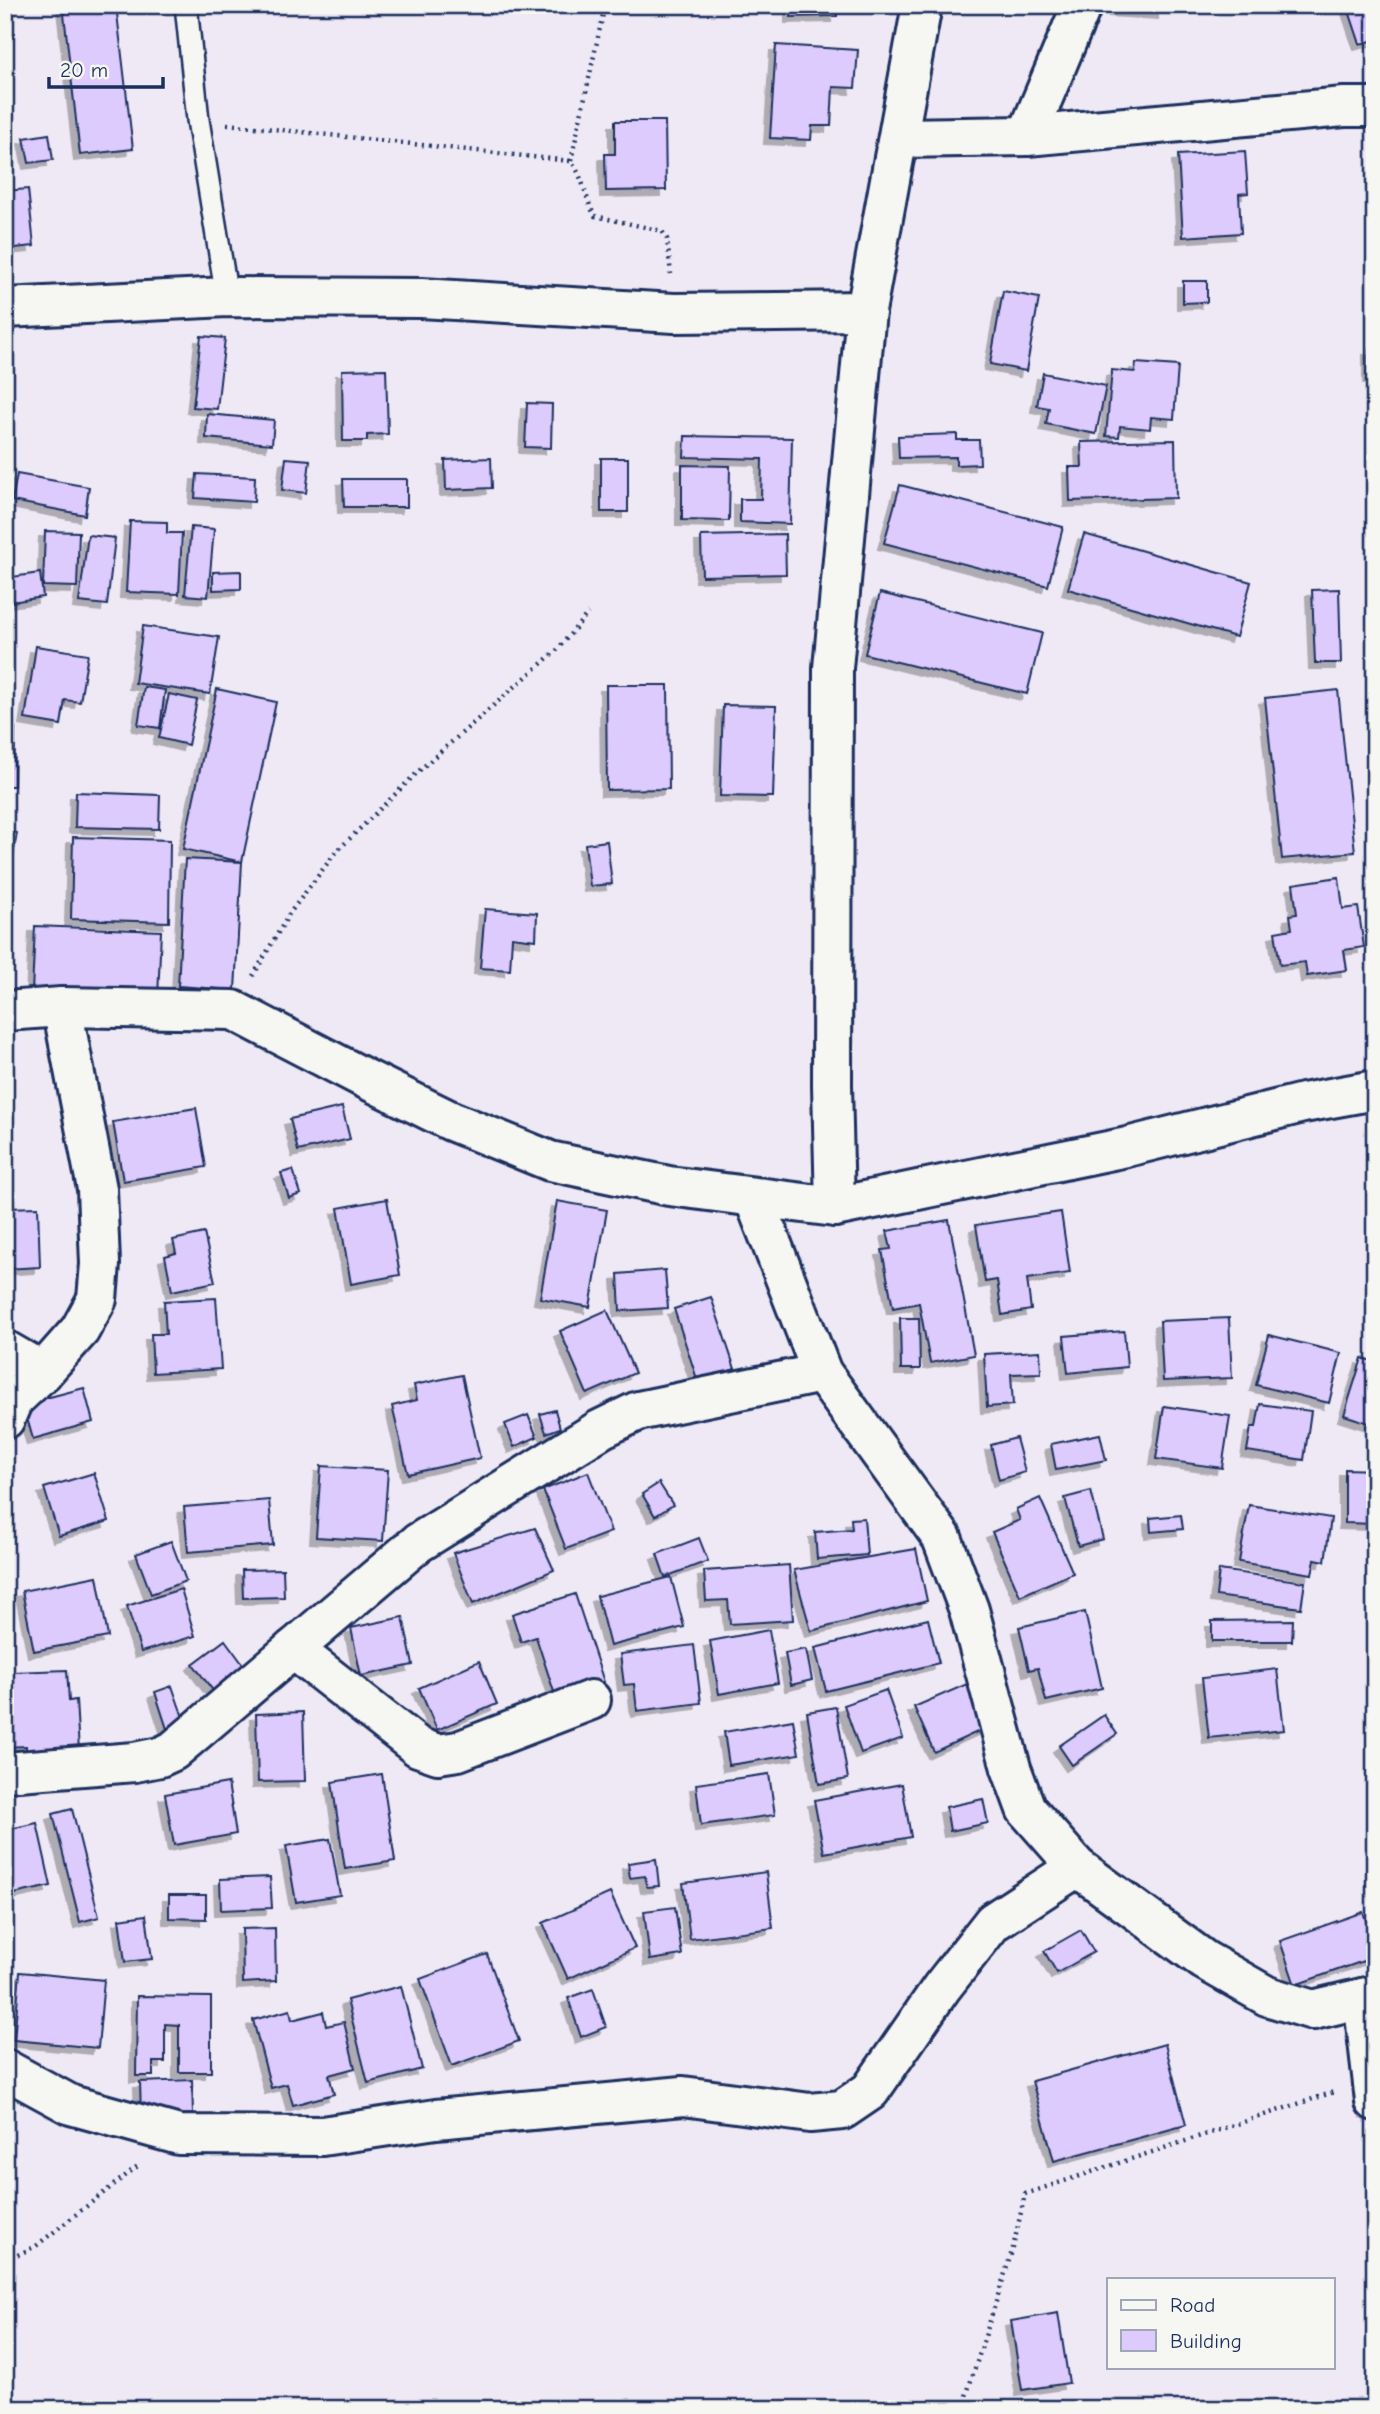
<svg xmlns="http://www.w3.org/2000/svg" width="1380" height="2414" viewBox="0 0 1380 2414" font-family="'Comic Neue',sans-serif">
  <style>
    .building { fill: #dccbfc; stroke: #1b2f5e; stroke-width: 2; filter: url(#shadow) }
    .lines { fill: none; stroke-linecap: round; stroke-linejoin: round }
    .service-casing { stroke: #1b2f5e; stroke-width: 26 }
    .minor-casing { stroke: #1b2f5e; stroke-width: 44 }
    .path { stroke: #1b2f5e; stroke-width: 4.5; stroke-dasharray: 2 5; stroke-linecap: butt }
    .service { stroke: #f6f6f2; stroke-width: 21 }
    .minor { stroke: #f6f6f2; stroke-width: 38 }
  </style>
  <defs>
    <filter id="shadow"><feDropShadow dx="-6" dy="6" stdDeviation="0" flood-color="#0004"/></filter>
  </defs>
  <rect width="100%" height="100%" fill="#eee9f5"/>
  <filter id="ink" filterUnits="userSpaceOnUse"><feTurbulence type="fractalNoise" baseFrequency=".0143" numOctaves="2"/><feDisplacementMap in="SourceGraphic" scale="14" xChannelSelector="R" yChannelSelector="G"/><feConvolveMatrix kernelMatrix="1 2 1 2 8 2 1 2 1" color-interpolation-filters="sRGB"/></filter>
  <g filter="url(#ink)">
    <g class="building">
      <path d="M63,5H116L133,149L80,155Z"/>
      <path d="M791,5H837V16L791,17Z"/>
      <path d="M1115,5H1164V13L1115,10Z"/>
      <path d="M1347,5H1375V40L1360,44Z"/>
      <path d="M776,45L858,50L855,88L833,87L831,126H812L811,140L770,138Z"/>
      <path d="M615,121H665L666,190L606,191L605,154H615Z"/>
      <path d="M49,134L53,160L29,163L24,138Z"/>
      <path d="M1245,151L1248,193L1239,194L1241,233L1183,237L1178,155Z"/>
      <path d="M28,189L34,246L5,249V191Z"/>
      <path d="M1183,281H1207V302L1183,303Z"/>
      <path d="M1003,291L1039,298L1026,371L990,364Z"/>
      <path d="M201,336L225,338L217,409L193,407Z"/>
      <path d="M1369,349L1375,350V378L1369,377Z"/>
      <path d="M1136,363L1178,366L1174,419L1151,417L1150,429L1120,426L1119,437L1106,436L1112,370L1135,372Z"/>
      <path d="M386,369L388,434L367,435V441H343L342,370Z"/>
      <path d="M1043,373L1106,386L1096,434L1046,424L1049,408L1037,406Z"/>
      <path d="M527,403L552,404L551,448L525,447Z"/>
      <path d="M207,414L274,420L272,444L206,438Z"/>
      <path d="M957,434V440H979L980,464L956,465V457L899,458L898,436Z"/>
      <path d="M685,436L792,438L790,524L740,522V499H761L762,459L684,457Z"/>
      <path d="M1175,440L1176,498L1070,501L1069,467H1082L1081,442Z"/>
      <path d="M286,458L310,460L306,493L282,490Z"/>
      <path d="M491,458L492,488L446,490L445,460Z"/>
      <rect x="601" y="458" width="27" height="54"/>
      <path d="M682,465L730,466L729,521L682,520Z"/>
      <path d="M17,474L89,487L85,515L12,501Z"/>
      <path d="M197,474L255,477L254,502L195,498Z"/>
      <path d="M343,479H407V507H344Z"/>
      <path d="M900,485L1063,527L1048,586L884,543Z"/>
      <path d="M130,521L167,522V533H182L179,594L126,592Z"/>
      <path d="M191,527L214,529L208,597L185,595Z"/>
      <path d="M45,531L79,532L77,587L43,586Z"/>
      <path d="M785,534L786,574L702,576L701,536Z"/>
      <path d="M1084,534L1251,582L1236,637L1068,589Z"/>
      <path d="M88,535L115,538L107,605L79,602Z"/>
      <path d="M241,571V589L213,590V572Z"/>
      <path d="M40,573L43,597L5,603V578Z"/>
      <path d="M1339,589L1341,663H1315L1312,590Z"/>
      <path d="M880,593L1042,633L1027,694L865,654Z"/>
      <path d="M143,626L219,637L210,694L135,683Z"/>
      <path d="M5,644L11,692L5,693Z"/>
      <path d="M36,646L88,654L80,702L65,700L61,725L25,719Z"/>
      <path d="M606,685H668L669,789L607,790Z"/>
      <path d="M144,687L165,690L160,728L138,725Z"/>
      <path d="M217,689L276,702L242,862L183,849Z"/>
      <path d="M1338,690L1355,852L1282,859L1265,698Z"/>
      <path d="M169,694L197,700L188,745L159,738Z"/>
      <path d="M723,705L776,706L773,797L720,796Z"/>
      <path d="M5,728H15L14,786H5Z"/>
      <path d="M76,792L160,795L159,829L75,827Z"/>
      <path d="M5,831L17,833L6,896H5Z"/>
      <path d="M73,837L170,840L169,922L71,919Z"/>
      <path d="M607,841L612,884L590,886L585,844Z"/>
      <path d="M185,859L242,862L235,990L178,986Z"/>
      <path d="M1339,877L1343,909L1358,907L1364,947L1344,950L1347,970L1307,976L1305,962L1280,965L1275,932L1292,929L1290,915L1297,914L1293,884Z"/>
      <path d="M485,909L537,913L536,940L512,937L510,970L480,968Z"/>
      <path d="M35,926L161,931L158,997L32,992Z"/>
      <path d="M342,1107L350,1139L298,1151L290,1119Z"/>
      <path d="M196,1108L206,1167L123,1181L113,1122Z"/>
      <path d="M293,1170L301,1194L289,1198L281,1173Z"/>
      <path d="M387,1199L400,1275L351,1284L338,1208Z"/>
      <path d="M557,1201L607,1210L590,1307L540,1298Z"/>
      <path d="M38,1207L40,1267L5,1269V1208Z"/>
      <path d="M1061,1212L1070,1273L1027,1279L1031,1310L1002,1315L997,1280L985,1282L976,1225Z"/>
      <path d="M949,1220L974,1355L930,1363L919,1303L893,1308L882,1250L891,1249L887,1231Z"/>
      <path d="M204,1233L215,1282L172,1291L165,1256L176,1253L173,1240Z"/>
      <path d="M665,1270L668,1308L620,1311L618,1274Z"/>
      <path d="M711,1297L735,1369L698,1382L674,1309Z"/>
      <path d="M216,1298L221,1369L153,1373L151,1334H166L164,1301Z"/>
      <path d="M607,1310L635,1373L587,1394L560,1331Z"/>
      <path d="M900,1318H919L920,1369H901Z"/>
      <path d="M1229,1318L1232,1378L1163,1381L1160,1321Z"/>
      <path d="M1124,1331L1127,1367L1068,1373L1064,1336Z"/>
      <path d="M1269,1335L1341,1353L1329,1403L1256,1385Z"/>
      <path d="M1040,1351L1041,1373L1011,1374L1013,1405L987,1407L984,1354Z"/>
      <path d="M1362,1358L1375,1362V1425L1344,1415Z"/>
      <path d="M462,1375L480,1458L408,1474L392,1406L417,1400L414,1385Z"/>
      <path d="M84,1388L93,1422L33,1439L23,1404Z"/>
      <path d="M1260,1404L1311,1411L1304,1460L1247,1451L1251,1427H1256Z"/>
      <path d="M1164,1406L1230,1416L1222,1468L1156,1459Z"/>
      <path d="M555,1410L560,1428L546,1433L540,1414Z"/>
      <path d="M528,1415L537,1437L514,1447L505,1424Z"/>
      <path d="M1100,1434L1106,1460L1056,1470L1051,1444Z"/>
      <path d="M1016,1438L1025,1472L999,1480L991,1445Z"/>
      <path d="M321,1466L388,1470L383,1541L316,1537Z"/>
      <path d="M1345,1469L1375,1470V1524L1345,1523Z"/>
      <path d="M588,1472L611,1532L566,1549L543,1490Z"/>
      <path d="M94,1473L109,1521L59,1536L44,1488Z"/>
      <path d="M659,1483L673,1505L655,1516L642,1494Z"/>
      <path d="M1091,1491L1103,1539L1078,1546L1065,1498Z"/>
      <path d="M1040,1498L1073,1573L1020,1596L992,1532L1020,1520L1016,1509Z"/>
      <path d="M269,1500L273,1545L188,1552L184,1507Z"/>
      <path d="M1249,1505L1331,1518L1325,1561L1315,1559L1312,1574L1239,1562Z"/>
      <path d="M1181,1515L1183,1529L1151,1532L1150,1518Z"/>
      <path d="M864,1518L867,1555L817,1559L815,1532L852,1529L851,1519Z"/>
      <path d="M535,1528L554,1570L473,1604L453,1553Z"/>
      <path d="M699,1538L708,1561L665,1577L657,1554Z"/>
      <path d="M171,1541L186,1581L151,1594L136,1554Z"/>
      <path d="M916,1549L927,1601L811,1631L794,1570Z"/>
      <path d="M789,1565L793,1620L730,1624L728,1600L706,1601L704,1571Z"/>
      <path d="M283,1569L284,1597L243,1598L242,1570Z"/>
      <path d="M1219,1570L1305,1582L1301,1608L1216,1596Z"/>
      <path d="M97,1576L108,1637L34,1651L22,1591Z"/>
      <path d="M671,1577L684,1627L610,1646L597,1596Z"/>
      <path d="M181,1589L195,1636L141,1652L127,1606Z"/>
      <path d="M575,1594L604,1682L556,1698L536,1637L521,1642L512,1614Z"/>
      <path d="M1085,1612L1102,1688L1046,1701L1038,1668L1029,1670L1019,1627Z"/>
      <path d="M403,1617L413,1665L361,1676L351,1628Z"/>
      <path d="M928,1619L939,1663L826,1691L815,1648Z"/>
      <path d="M1293,1620L1292,1641H1212V1621Z"/>
      <path d="M769,1630L778,1683L719,1694L710,1641Z"/>
      <path d="M225,1640L253,1678L221,1701L193,1664Z"/>
      <path d="M694,1645L701,1703L637,1711L634,1684L624,1685L620,1654Z"/>
      <path d="M806,1649L812,1680L791,1685L785,1653Z"/>
      <path d="M479,1661L497,1704L437,1730L419,1688Z"/>
      <path d="M1277,1669L1284,1730L1209,1738L1202,1678Z"/>
      <path d="M67,1670L69,1701L76,1700L79,1751L26,1753V1746L5,1747V1702H14L13,1672Z"/>
      <path d="M967,1684L986,1728L934,1752L914,1707Z"/>
      <path d="M172,1686L185,1723L167,1729L155,1692Z"/>
      <path d="M886,1690L903,1738L861,1753L844,1705Z"/>
      <path d="M836,1707L848,1779L819,1784L807,1712Z"/>
      <path d="M303,1712L305,1781L258,1782L256,1714Z"/>
      <path d="M1104,1715L1117,1734L1072,1765L1059,1746Z"/>
      <path d="M793,1720L799,1754L729,1765L724,1732Z"/>
      <path d="M382,1774L395,1861L345,1869L332,1782Z"/>
      <path d="M769,1774L775,1815L701,1825L696,1784Z"/>
      <path d="M228,1783L236,1834L174,1845L165,1794Z"/>
      <path d="M902,1784L911,1837L824,1853L814,1800Z"/>
      <path d="M983,1799L988,1823L950,1831L946,1807Z"/>
      <path d="M72,1809L99,1917L80,1922L53,1814Z"/>
      <path d="M37,1823L51,1886L5,1896V1830Z"/>
      <path d="M330,1839L340,1895L296,1902L286,1846Z"/>
      <path d="M656,1859L659,1886L647,1887L645,1876L630,1878L628,1863Z"/>
      <path d="M766,1872L773,1928L690,1939L683,1883Z"/>
      <path d="M270,1877L272,1908L221,1910L220,1879Z"/>
      <path d="M610,1893L635,1948L568,1979L543,1923Z"/>
      <path d="M169,1895H206V1919L169,1918Z"/>
      <path d="M675,1907L682,1955L650,1960L644,1911Z"/>
      <path d="M1363,1912L1375,1945V1957L1295,1985L1280,1941Z"/>
      <path d="M146,1915L152,1959L125,1962L119,1919Z"/>
      <path d="M275,1928L276,1981L243,1983L242,1929Z"/>
      <path d="M1081,1930L1094,1952L1057,1973L1044,1951Z"/>
      <path d="M487,1954L519,2041L452,2066L420,1979Z"/>
      <path d="M20,1972L104,1980L98,2048L14,2040Z"/>
      <path d="M401,1986L422,2069L368,2083L347,2000Z"/>
      <path d="M593,1989L606,2027L581,2037L568,1998Z"/>
      <path d="M137,1996L211,1997V2072H179V2025L165,2024V2062H153V2076H136Z"/>
      <path d="M290,2010L292,2020L323,2012L326,2026L344,2022L355,2068L329,2075L334,2094L293,2105L287,2084L271,2088L253,2020Z"/>
      <path d="M1165,2044L1186,2125L1054,2161L1032,2081Z"/>
      <path d="M192,2080L193,2114L141,2115L140,2082Z"/>
      <path d="M1058,2313L1069,2383L1022,2390L1011,2321Z"/>
    </g>
    <g class="lines">
      <defs>
        <path id="service" d="M186,5L198,120L227,297"/>
        <g id="minor">
          <path d="M1027,136L1082,5"/>
          <path d="M899,138L1027,136L1344,107H1375"/>
          <path d="M5,308L227,297L421,298L674,313L866,311"/>
          <path d="M5,1011L62,1007L233,1010L362,1077L451,1121L550,1161L669,1186L835,1207L1127,1147L1303,1103L1375,1090"/>
          <path d="M754,1198L822,1373L942,1538L969,1610L1011,1768L1026,1809L1077,1867L1204,1960L1267,1996L1313,2010L1375,1995"/>
          <path d="M835,1207L832,1085L833,668L866,311L922,5"/>
          <path d="M5,1350L43,1372"/>
          <path d="M5,1419L13,1400L43,1372L80,1330L97,1299L100,1264L97,1189L62,1007"/>
          <path d="M293,1649L418,1747L438,1754L458,1751L591,1700"/>
          <path d="M5,1772L135,1762L160,1757L173,1751L418,1543L601,1429L638,1411L822,1373"/>
          <path d="M1363,1998L1375,2101"/>
          <path d="M5,2069L71,2105L179,2135L322,2136L436,2119L683,2096L810,2113L842,2110L870,2091L942,1987L993,1922L1077,1867"/>
        </g>
      </defs>
      <use href="#service" class="service-casing"/>
      <use href="#minor" class="minor-casing"/>
      <g class="path">
        <path d="M227,124L571,161C584,177 585,199 595,216L662,231L667,239L671,274"/>
        <path d="M571,161L605,5"/>
        <path d="M253,976L289,914L336,852L423,767L557,650L588,613"/>
        <path d="M5,2261L36,2246L139,2165"/>
        <path d="M962,2409L1013,2248L1025,2194L1337,2091"/>
      </g>
      <use href="#service" class="service"/>
      <use href="#minor" class="minor"/>
    </g>
  </g>
  <rect width="1380" height="2414" fill="none" stroke="#f6f6f2" stroke-width="28"/>
  <rect x="14" y="14" width="1352" height="2386" fill="none" stroke="#1b2f5e" stroke-width="2.5" filter="url(#ink)"/>
  <rect x="1107" y="2278" width="228" height="91" fill="#f6f6f2" stroke="#9ea6b7" stroke-width="2"/>
  <rect x="1121" y="2300" width="35" height="10" fill="#f6f6f2" stroke="#9ea6b7" stroke-width="2"/>
  <text x="1170" y="2312" font-size="21" fill="#1b2f5e">Road</text>
  <rect x="1121" y="2330" width="35" height="21" fill="#dccbfc" stroke="#9ea6b7" stroke-width="2"/>
  <text x="1170" y="2348" font-size="21" fill="#1b2f5e">Building</text>
  <path d="M49 77v10h114v-10" fill="none" stroke="#1b2f5e" stroke-width="3.5"/>
  <text x="60" y="77" font-size="21" fill="#1b2f5e" stroke="#f6f6f2" stroke-width="5" paint-order="stroke">20 m</text>
</svg>
